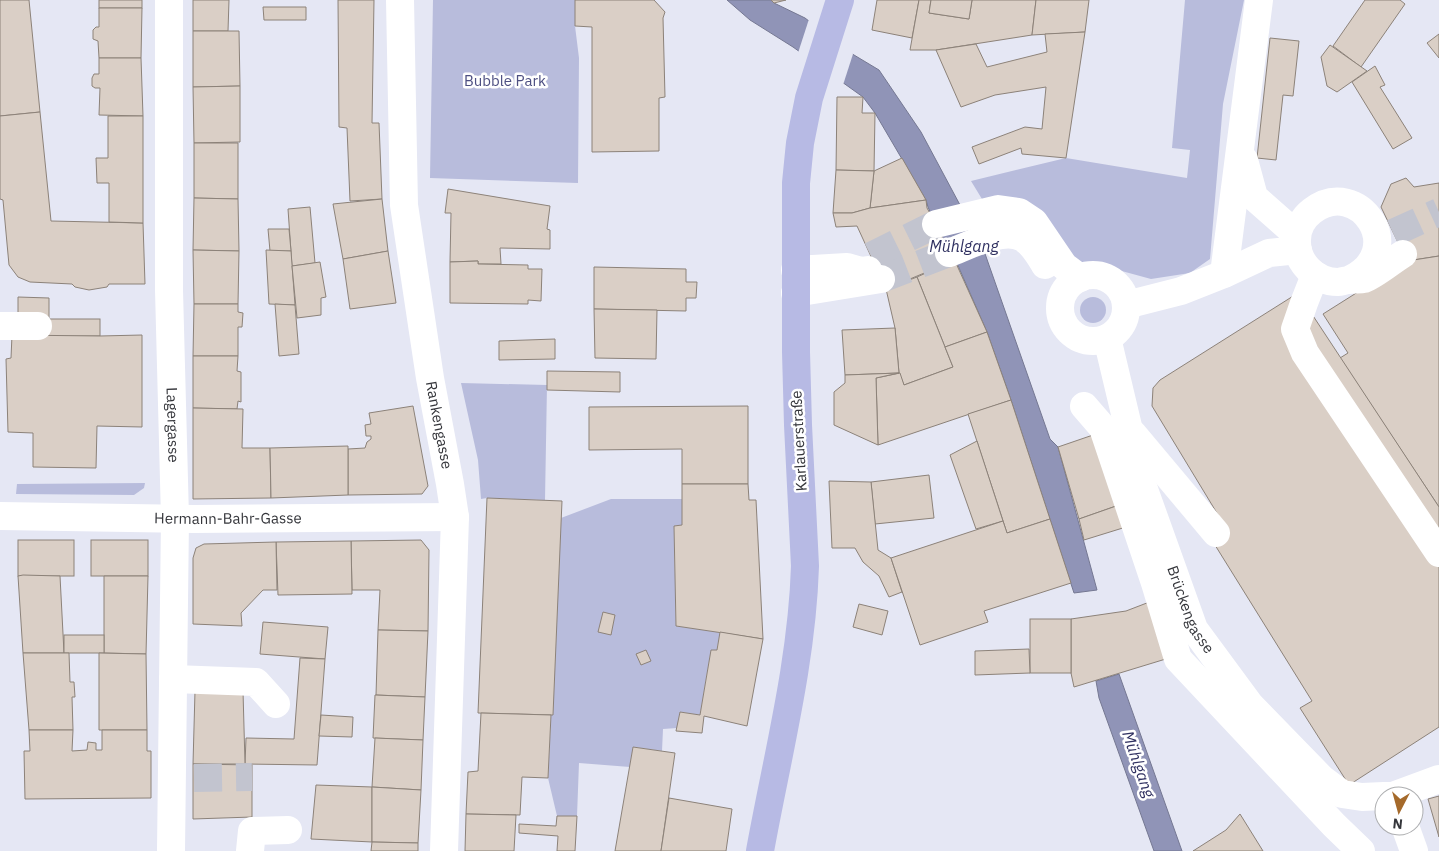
<svg xmlns="http://www.w3.org/2000/svg" width="1439" height="851" viewBox="0 0 1439 851" font-family="'IBM Plex Sans',sans-serif">
  <style>
    .green { fill: #b8bcdc }
    .water { fill: #9094b7; stroke: #757892 }
    .pier { fill: #e5e7f4 }
    .building { fill: #dacfc6; stroke: #8c8279 }
    .lines { fill: none; stroke-linecap: round; stroke-linejoin: round }
    .minor-tunnel { stroke: #c2c4cf; stroke-width: 28; stroke-dasharray: 28 14; stroke-linecap: butt }
    .minor { stroke: #fff; stroke-width: 28 }
    .major { stroke: #b7bae4; stroke-width: 28 }
    .labels { text-anchor: middle; stroke-width: 5; stroke-linejoin: round; paint-order: stroke }
    .park-label { font-size: 15px; fill: #4d4f82; stroke: #fff }
    .street-label { font-size: 15px; fill: #35363b; stroke: #fff }
    .water-label { font-size: 16px; font-style: italic; fill: #303161; stroke: #fff }
  </style>
  <rect width="100%" height="100%" fill="#e5e7f4"/>
  <g class="green">
    <path d="M433,0H575V26L579,58L578,183L430,178Z"/>
    <path d="M1185,0H1244L1223,104L1210,259L1190,273L1151,279L1118,270L1079,266L985,204L971,181L1066,158L1187,178L1190,150L1172,148Z"/>
    <circle cx="1093" cy="310" r="13"/>
    <path d="M461,383L547,385L545,500L487,498L481,499L478,460Z"/>
    <path d="M145,483L144,488L134,495L16,494L17,484Z"/>
    <path d="M611,499H682V525L674,526L676,626L720,632L717,650H711L700,715L680,712L677,728L663,729L662,751L633,747L630,767L579,763L577,816H557L548,778L561,518Z"/>
  </g>
  <g class="water">
    <path d="M727,0H771L774,3L805,18L849,52L879,70L921,132L983,248L1050,439L1058,447L1097,590L1074,593L1011,400L987,332L956,261C946,251 943,238 937,226C933,217 928,210 926,200L875,113L863,97L793,47L750,20Z"/>
    <path d="M1119,674L1182,851H1154L1099,698L1096,681Z"/>
  </g>
  <path class="pier" d="M809,19L852,51L853,54L843,85L798,53Z"/>
  <g class="building">
    <path d="M0,0H29L40,112L0,116Z"/>
    <rect x="99" y="0" width="43" height="8"/>
    <path d="M193,0H229L228,31H193Z"/>
    <path d="M338,0H374L372,123H379L382,199L350,201L347,128L339,127Z"/>
    <path d="M575,0H654L665,12L663,18L665,97L659,98V151L592,152V27L575,26Z"/>
    <path d="M771,0H786L774,3Z"/>
    <path d="M877,0H919L912,38L872,30Z"/>
    <path d="M919,0H931L929,13L969,19L972,0H1036L1032,35L936,50H910Z"/>
    <path d="M931,0H972L969,19L929,13Z"/>
    <path d="M1036,0H1089L1085,32L1032,35Z"/>
    <path d="M1365,0H1400L1405,4L1361,67L1333,46Z"/>
    <path d="M263,7H306V20H264Z"/>
    <path d="M99,8H142L141,58H99L98,41L93,39V30L96,27H99Z"/>
    <path d="M193,31H239L240,86L193,87Z"/>
    <path d="M1085,32L1066,158L1022,154L1021,148L979,164L972,147L1025,127L1042,129L1046,87L995,95L961,107L936,50L976,44L987,67L1047,52L1045,34Z"/>
    <path d="M1439,34V58L1427,43Z"/>
    <path d="M1270,38L1299,41L1293,96L1283,95L1276,160L1257,158Z"/>
    <path d="M1330,45L1367,71L1337,92L1327,86L1321,57Z"/>
    <path d="M99,58H141L143,116L99,115L100,88H95L92,86V78L94,74H99Z"/>
    <path d="M1375,66L1385,85L1380,87L1412,138L1393,149L1352,82Z"/>
    <path d="M240,86V142L194,143L193,87Z"/>
    <path d="M837,97H863L862,113H875L874,171L836,170Z"/>
    <path d="M40,112L51,221L143,223L145,284H109L107,287L89,290L75,287L72,284L30,282L18,277L9,265L3,200L0,199V116Z"/>
    <path d="M108,116H143V223L109,222V183H97L96,158H108Z"/>
    <path d="M194,143H238V199L194,198Z"/>
    <path d="M902,158L926,200L870,208L874,171Z"/>
    <path d="M836,170L874,171L870,208L852,213H833Z"/>
    <path d="M1406,178L1414,187L1439,183V256L1407,261L1381,207L1391,184Z"/>
    <path d="M448,189L550,206L547,229L550,230V249L500,248L501,264H478V261L450,262L451,213H445Z"/>
    <path d="M194,198L238,199L239,251L193,250Z"/>
    <path d="M382,199L388,251L343,259L333,204Z"/>
    <path d="M926,200L927,208L936,224L953,261L886,289L857,226L836,227L833,213H852L870,208Z"/>
    <path d="M310,207L315,263L292,266L288,209Z"/>
    <path d="M268,229H289L291,251H270Z"/>
    <path d="M193,250L239,251L238,304H194Z"/>
    <path d="M266,250L291,251L295,305L269,304Z"/>
    <path d="M388,251L396,303L350,309L343,259Z"/>
    <path d="M1439,256V507L1340,358L1348,353L1323,314L1407,261Z"/>
    <path d="M478,261V264L528,265V269H542L541,301L528,300V304L450,303V262Z"/>
    <path d="M953,261H955L987,332L945,347L917,277Z"/>
    <path d="M320,262L326,297L321,298V315L297,318L292,266Z"/>
    <path d="M594,267L686,269V282H697L696,298H686V311L594,309Z"/>
    <path d="M917,277L953,367L904,385L899,373L895,328L886,289Z"/>
    <path d="M1298,293L1439,507V727L1349,785L1300,708L1312,701L1210,537L1226,528L1152,406L1153,388L1160,380Z"/>
    <path d="M18,297L49,298V319H18Z"/>
    <path d="M194,304H238V312L243,313L242,327H238V356H193Z"/>
    <path d="M275,304L295,305L299,354L279,356Z"/>
    <path d="M594,309L657,310L656,359L595,358Z"/>
    <rect x="24" y="319" width="76" height="17"/>
    <path d="M895,328L899,373L845,375L842,330Z"/>
    <path d="M987,332L1011,400L878,445L876,378L900,373L904,385L953,367L945,347Z"/>
    <path d="M12,335L100,336L142,335V427L97,426L96,468L33,467V433L8,432L6,359L11,358Z"/>
    <path d="M555,339V359L499,360V341Z"/>
    <path d="M193,356H238L237,371L241,372V402L238,401L237,409L193,408Z"/>
    <path d="M547,371L620,372V392L547,390Z"/>
    <path d="M899,373L876,378L878,445L834,425V392L845,383V375Z"/>
    <path d="M1011,400L1050,519L1007,533L968,414Z"/>
    <path d="M413,406L428,486L422,494L348,495V449L365,448L367,442L371,439V436H366L365,425L371,424L369,413Z"/>
    <path d="M748,406V484H682V449L589,450V407Z"/>
    <path d="M193,408L243,409L242,448H270L271,498L193,499Z"/>
    <path d="M1093,435L1119,505L1079,519L1058,447Z"/>
    <path d="M977,441L1003,521L976,529L950,455Z"/>
    <path d="M348,446V495L271,498L270,448Z"/>
    <path d="M929,475L934,518L875,524L871,482Z"/>
    <path d="M829,481L871,482L878,550L891,558L902,592L889,597L879,576L863,562L855,548H832Z"/>
    <path d="M682,484H748L749,500H756L763,639L676,626L674,526L682,525Z"/>
    <path d="M487,498L562,501L553,715L478,713Z"/>
    <path d="M1119,505L1126,527L1084,540L1079,519Z"/>
    <path d="M1050,519L1071,583L984,611L988,622L920,645L891,558L1003,521L1007,533Z"/>
    <rect x="18" y="540" width="56" height="36"/>
    <rect x="91" y="540" width="57" height="36"/>
    <path d="M421,540L429,550L428,631L378,630L380,590H352L351,541Z"/>
    <path d="M351,541L352,594L278,595L276,542Z"/>
    <path d="M276,542L277,590H263L241,613L242,626L193,624V558L196,548L204,544Z"/>
    <path d="M23,575L60,576L64,653H23L18,576Z"/>
    <path d="M104,576H148L146,654L104,653Z"/>
    <path d="M1152,601L1169,658L1074,687L1071,673V619L1126,611Z"/>
    <path d="M859,604L888,611L882,635L853,627Z"/>
    <path d="M603,612L615,615L611,635L598,632Z"/>
    <rect x="1030" y="619" width="41" height="54"/>
    <path d="M263,622L328,627L325,659L260,654Z"/>
    <path d="M378,630L428,631L425,697L376,695Z"/>
    <path d="M720,632L763,639L747,726L704,716L702,733L676,731L680,712L700,715L711,650H717Z"/>
    <rect x="64" y="635" width="40" height="18"/>
    <path d="M1029,649L1030,673L975,675V651Z"/>
    <path d="M646,650L651,661L641,665L636,654Z"/>
    <path d="M23,653H69L70,682H74L75,697H72L73,730H29Z"/>
    <path d="M99,653L146,654L147,730H99Z"/>
    <path d="M300,658L325,659L317,765L245,764L246,738L294,739Z"/>
    <path d="M195,691H243L245,764H193Z"/>
    <path d="M375,695L425,697L423,740L373,738Z"/>
    <path d="M481,713L551,715L548,778L522,777L520,815L466,814L468,772L478,771Z"/>
    <path d="M321,715L353,717L352,737L319,736Z"/>
    <path d="M29,730H73L72,751L87,750L88,742L96,743V750H102V730H147V751H151V798L25,799L24,751H30Z"/>
    <path d="M375,738L423,740L421,790L372,787Z"/>
    <path d="M633,747L675,753L661,851H615Z"/>
    <path d="M193,764L252,765V817L193,819Z"/>
    <path d="M316,785L372,787V842L311,839Z"/>
    <path d="M372,787L421,790L418,843L372,842Z"/>
    <path d="M1439,796V837L1428,799Z"/>
    <path d="M669,798L732,809L726,851H661Z"/>
    <path d="M466,814L516,815L514,851H465Z"/>
    <path d="M1240,814L1263,851H1193L1226,830Z"/>
    <path d="M557,816H577L575,851H557L558,836L519,833V824L556,826Z"/>
    <path d="M372,842L418,843V851H371Z"/>
  </g>
  <g class="lines">
    <g class="minor-tunnel">
      <path d="M1393,233L1439,212"/>
      <path d="M871,256L936,224"/>
      <path d="M881,279L949,253"/>
      <path d="M194,778L252,777"/>
    </g>
    <g class="minor">
      <path id="s1" d="M169,0V290L175,518L171,851"/>
      <path id="s2" d="M400,0L404,205L430,378L450,484L455,517L444,851"/>
      <path d="M1244,160L1254,197L1297,235"/>
      <path d="M936,224L998,209L1019,212L1034,222L1064,266L1080,278"/>
      <path d="M949,253C968,246 1003,227 1023,238C1033,244 1039,255 1045,265"/>
      <path d="M795,270L847,267L861,271L868,270"/>
      <path d="M1224,274L1259,0"/>
      <path d="M1315,275L1304,303L1295,329L1305,353L1439,553"/>
      <circle cx="1093" cy="308" r="33"/>
      <path d="M1349,280C1411,251 1358,175 1312,211C1303,218 1297,229 1297,240C1296,262 1315,282 1338,282C1341,282 1345,280 1349,280C1354,279 1360,280 1364,279C1374,276 1393,260 1403,254"/>
      <path d="M795,293L881,279"/>
      <path d="M1126,305L1181,291L1224,274L1269,253L1298,250"/>
      <path d="M0,326H38"/>
      <path id="s3" d="M1107,338L1141,481L1194,629L1250,705L1322,779L1342,794L1362,797L1384,796"/>
      <path d="M1084,406L1103,428L1155,583L1178,659L1334,825L1361,851"/>
      <path d="M1133,434L1216,533"/>
      <path id="s4" d="M0,516L194,519L455,517"/>
      <path d="M173,679L256,682L276,704"/>
      <path d="M1386,796H1393L1439,779"/>
      <path d="M1405,826L1414,851"/>
      <path d="M250,851L252,831L288,830"/>
    </g>
    <path class="major" d="M760,851C777,757 802,663 805,566L798,425L796,352V183L800,143L809,98L840,0"/>
  </g>
  <g class="labels">
    <g class="park-label">
      <text x="505" y="86">Bubble Park</text>
    </g>
    <g class="street-label">
      <text dy="5" stroke="none"><textPath href="#s2" startOffset="428">Rankengasse</textPath></text>
      <text dy="5" stroke="none"><textPath href="#s1" startOffset="425">Lagergasse</textPath></text>
      <text transform="translate(799 441) rotate(-93)" y="5">Karlauerstraße</text>
      <text dy="5" stroke="none"><textPath href="#s4" startOffset="228">Hermann-Bahr-Gasse</textPath></text>
      <text dy="5" stroke="none"><textPath href="#s3" startOffset="285">Brückengasse</textPath></text>
    </g>
    <g class="water-label">
      <text x="964" y="252">Mühlgang</text>
      <text transform="translate(1139 764) rotate(71)" y="6">Mühlgang</text>
    </g>
  </g>
  <g transform="translate(1399 811) rotate(186)"><circle r="24" fill="#ffffff" stroke="#aeafb1"/>
  <path d="M0-4L9 19L0 12L-9 19Z" fill="#a56a2b"/>
  <text y="-8" font-size="14" font-weight="bold" text-anchor="middle" fill="#35363b">N</text>
  </g>
</svg>
